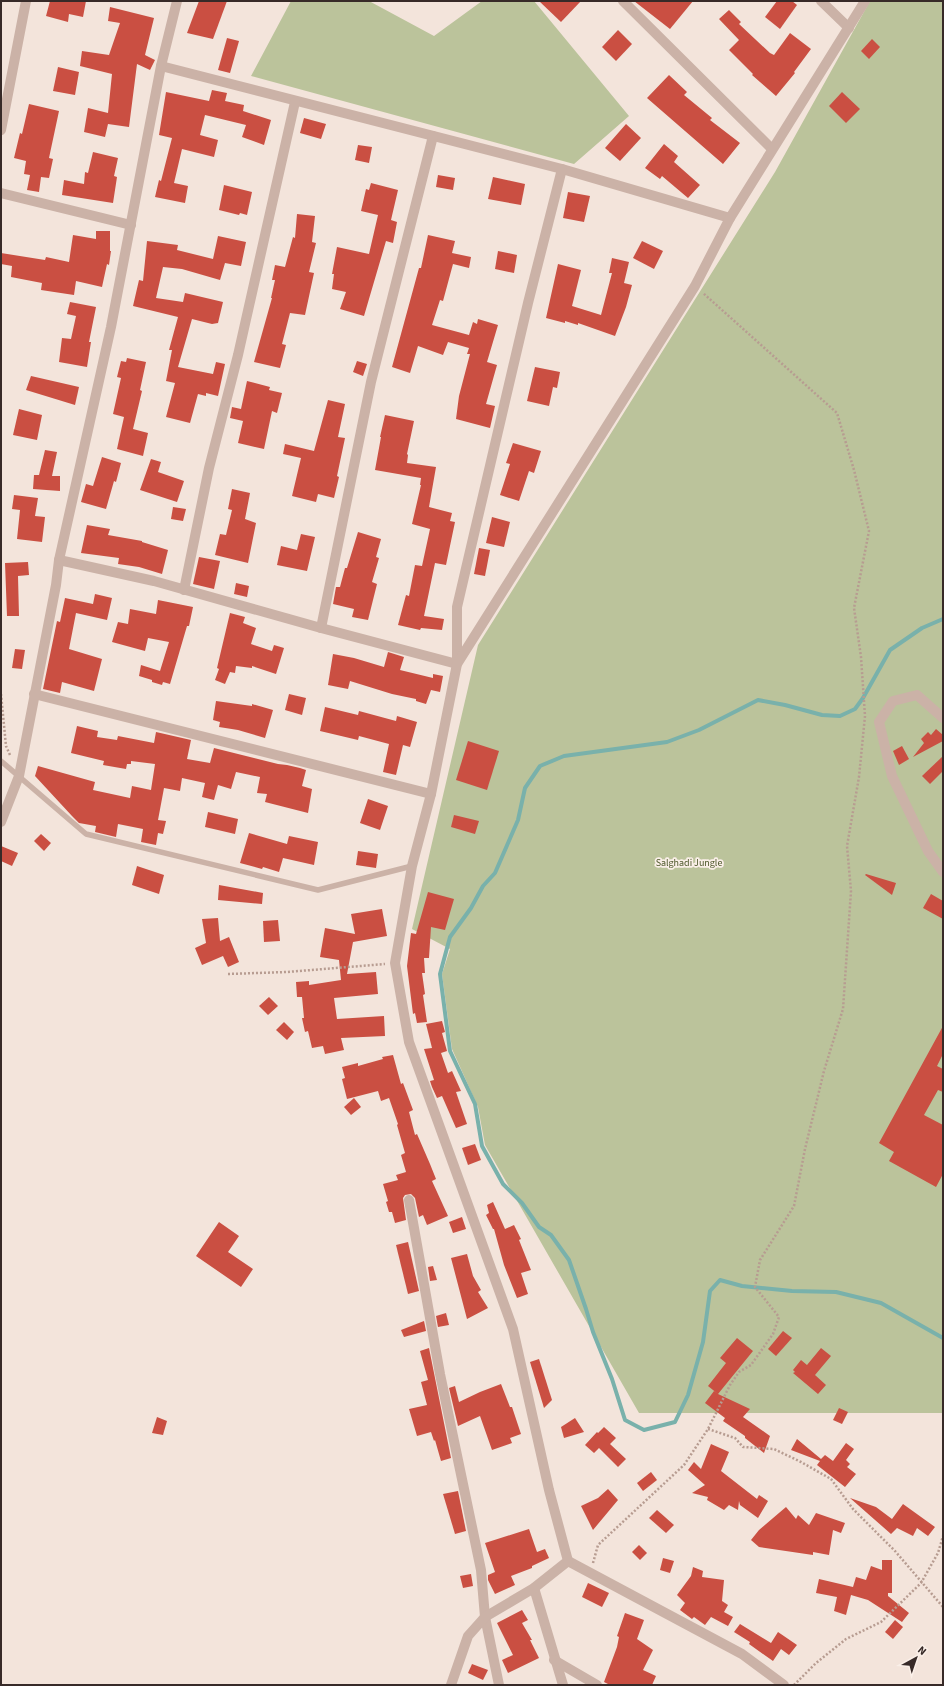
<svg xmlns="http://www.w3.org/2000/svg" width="944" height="1686" viewBox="0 0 944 1686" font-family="'Source Sans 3',sans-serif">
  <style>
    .green { fill: #bbc39b }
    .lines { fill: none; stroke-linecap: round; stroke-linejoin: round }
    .stream { stroke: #79b1ab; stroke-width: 4 }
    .building { fill: #ca4f42 }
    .path { stroke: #b79c91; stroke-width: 2.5; stroke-dasharray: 2 2; stroke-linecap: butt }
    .service { stroke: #cbb2a7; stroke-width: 5.5 }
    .minor { stroke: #cbb2a7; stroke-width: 10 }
    .labels { text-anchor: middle; stroke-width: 3.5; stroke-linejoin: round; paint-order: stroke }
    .park-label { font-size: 10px; fill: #4d572a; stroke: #faefe8 }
  </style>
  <rect width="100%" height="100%" fill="#f3e4db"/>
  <g class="green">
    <path d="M291,1H369L434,36L482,1H534L629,116L574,164L251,76Z"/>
    <path d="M870,1H943V1413H639L485,1145L478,1107L452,1049L442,974L450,949L412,929L478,645L775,172Z"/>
  </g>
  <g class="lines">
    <path class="stream" d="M943,619L922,628L890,650L863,698L855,709L840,716L822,715L785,705L758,700L699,730L667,742L564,756L540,766L525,788L518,820L495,873L483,886L471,908L450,937L440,974L450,1051L475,1104L482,1146L503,1184L522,1203L539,1227L551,1235L569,1260L586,1309L593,1332L612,1379L625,1420L644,1430L675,1422L688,1395L703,1342L710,1291L720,1280L742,1286L792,1291L836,1292L881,1303L943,1338"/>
  </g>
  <g class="building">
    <path d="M50,1H86L83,17L69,14L68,22L46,16Z"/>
    <path d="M199,1H227L213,39L187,33Z"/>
    <path d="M539,1H581L561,22Z"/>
    <path d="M634,1H693L670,29Z"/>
    <path d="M777,1H792L797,5L780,29L765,17Z"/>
    <path d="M110,7L154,18L145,55L155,60L150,70L137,64L129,127L108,124L105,137L84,132L88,108L108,113L112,74L80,66L82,51L109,55L120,23L108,21Z"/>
    <path d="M729,10L741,22L739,24L770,53L774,55L790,33L811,49L794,72L795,73L776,96L752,75L753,74L729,50L739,40L719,19Z"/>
    <path d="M618,30L632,44L616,61L602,47Z"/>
    <path d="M227,38L239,41L230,73L218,70Z"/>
    <path d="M872,39L880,47L869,59L861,51Z"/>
    <path d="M58,67L79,72L75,95L53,91Z"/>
    <path d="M669,75L687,92L684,95L712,118L710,120L740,143L723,164L647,98Z"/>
    <path d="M212,90L227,93L225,101L244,105L243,111L271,120L264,145L242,137L246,125L205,115L200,135L218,140L214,157L182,149L174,183L188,186L185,203L155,197L159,180L161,181L172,138L159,135L166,92L209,101Z"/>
    <path d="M842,92L860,109L846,123L829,106Z"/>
    <path d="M29,104L59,111L49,158L53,159L49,178L41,177L39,192L27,190L30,175L24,174L26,161L14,158L20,133L22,134Z"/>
    <path d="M304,118L326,124L321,139L300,133Z"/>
    <path d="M626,124L641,138L620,161L605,148Z"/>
    <path d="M664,144L678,156L674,162L700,185L688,198L662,176L660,179L645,168Z"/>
    <path d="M358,145L372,147L369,163L355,160Z"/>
    <path d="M93,152L118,158L114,176L117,177L113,203L62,195L64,180L84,184L85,172L88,173Z"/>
    <path d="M438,175L455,178L453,190L436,187Z"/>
    <path d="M493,177L525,184L521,205L488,199Z"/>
    <path d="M371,183L398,190L391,220L397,222L393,243L386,241L364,316L340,309L346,292L332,289L334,274H332L337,247L369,254L378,215L361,211L366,189L369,190Z"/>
    <path d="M224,185L252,192L247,215L240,213L239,215L219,210Z"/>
    <path d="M568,192L590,196L584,222L563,218Z"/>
    <path d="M297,214L315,216L312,242L316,243L309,272L314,273L305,315L290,313L282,344L286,345L280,368L254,362L272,298H271L275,280H272L275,265L285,267L293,237L295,238Z"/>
    <path d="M96,231H110V251H111L109,265L107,264L102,287L76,281L74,295L41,290L42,283L11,277L12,266L1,264V253L45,260L46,257L69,262L73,235L96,239Z"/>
    <path d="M428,235L455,241L452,253L471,257L469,268L453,264L443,301L440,300L432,325L469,335L473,322L477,324L478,319L498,325L487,362L497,365L486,404L495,406L490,428L456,419L459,396L470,354H467L469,348L448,342L443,355L418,346L410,373L392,367L419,268H421Z"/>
    <path d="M218,236L246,242L241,266L225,263L220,280L182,269L163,267L156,298L183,302L185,293L223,302L218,323L212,324L192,319L178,367L213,374L216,362L225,364L218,396L206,393V396L198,394L190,423L166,417L175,383L166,381L172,350H169L178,317L133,306L139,280L143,281L147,241L178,245L177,250L213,259Z"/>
    <path d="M642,241L663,251L654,269L633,258Z"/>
    <path d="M498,251L517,255L514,273L495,269Z"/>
    <path d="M612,258L629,262L624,283L632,285L626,307L615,336L578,323V325L565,321V323L546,318L558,264L581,270L572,306L601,315L612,273H609Z"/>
    <path d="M70,302L96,307L89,342H91L87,367L59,362L62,338L71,339L76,316L67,314Z"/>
    <path d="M127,358L146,362L140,390L142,391L133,429L148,433L143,456L117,449L124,417L113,414L121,378L117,377L121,361L126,362Z"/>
    <path d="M357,361L367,364L363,376L353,372Z"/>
    <path d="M535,367L560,372L557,388L553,387L549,406L527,401Z"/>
    <path d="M31,376L79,387L75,405L26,390Z"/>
    <path d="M247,381L270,387L269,390L282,393L277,413L272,411L264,449L238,443L243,421L230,418L232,407L241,409Z"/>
    <path d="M328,400L345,404L338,437L345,438L337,476L339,477L334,498L318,494L316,502L292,496L301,458L283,454L285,444L314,451Z"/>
    <path d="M19,409L42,415L37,440L13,435Z"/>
    <path d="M385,415L414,421L407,454L408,455L407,463L436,467L429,507L452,513L450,521L455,522L446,565L435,563L424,616L444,619L442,630L421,628L420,630L398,625L406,595L409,596L415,565L422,566L430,529L412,524L421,485H420L421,478L375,470L381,437H380Z"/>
    <path d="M513,443L541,451L534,473L529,471L519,501L500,495L510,464L506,463Z"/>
    <path d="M45,450L57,452L52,476H60V491L33,489L34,475H39Z"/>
    <path d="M102,457L121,463L116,482L114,481L106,509L81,502L86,484L93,486Z"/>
    <path d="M151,459L161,462L158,472L184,481L177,502L140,490Z"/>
    <path d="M232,489L250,493L245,519L256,523L248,563L215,555L220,534L226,535L232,510L228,509Z"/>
    <path d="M14,495L38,498L35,516L45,517L42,542L17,539L20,510L12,509Z"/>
    <path d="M173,507L186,509L183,521L171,519Z"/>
    <path d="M492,517L510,522L504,547L486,543Z"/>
    <path d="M87,525L110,529L108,535L142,541V542L168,550L162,574L139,567L118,564L119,558L81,553Z"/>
    <path d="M358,532L381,539L376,557L379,558L372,582L377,584L368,620L352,617L354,609L333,604L336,587H340L345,568H347Z"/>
    <path d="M301,534L315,537L307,571L277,565L281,546L297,550Z"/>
    <path d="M479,548L490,550L485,576L474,574Z"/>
    <path d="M199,557L220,561L214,589L193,584Z"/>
    <path d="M28,562L29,575L18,576L19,616H7L5,563Z"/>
    <path d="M236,583L249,586L247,597L234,594Z"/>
    <path d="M95,594L112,598L107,620L76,613L69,649L102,659L94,691L62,682L60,693L43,689L57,621L60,622L65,598L93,604Z"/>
    <path d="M158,600L193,607L189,626H187L170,684L163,682L162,685L152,682V680L139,676L141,665L160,671L169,642L148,638L145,651L112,642L118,622L128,624L130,609L156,614Z"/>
    <path d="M230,613L245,617L243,623L256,628L251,644L272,651L274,645L284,648L276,674L252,666V668L236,666L235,673L230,672L225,684L215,680L219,669L217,668Z"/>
    <path d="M15,649L25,650L22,669L12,668Z"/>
    <path d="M388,652L404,657L400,670L433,678V674L443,676L440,692L431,690L426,704L416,701V699L392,694L350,681L348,689L328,685L333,654L354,658L384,667Z"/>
    <path d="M289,694L306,698L302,715L285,710Z"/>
    <path d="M216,701L252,706V704L273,710L265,738L238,730L219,727L220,722L213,720Z"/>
    <path d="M325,707L358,715L359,711L396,721L397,716L417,722L410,747L403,745L396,775L383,772L389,744L359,736L358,740L320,731Z"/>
    <path d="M77,726L98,731L97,737L117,740L118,736L154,743L156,732L191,740L187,759L210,763L214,748L278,764L287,765L300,768L306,770L302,786L312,789L308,813L265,802L267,794L257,793L260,777L236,772L231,789L218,785L214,800L202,797L205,783L182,778L180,791L164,788L158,820L166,821L163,834L158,833L156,845L141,842L143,829L118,824L116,837L95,832L96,826L79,823L72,816L35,776L38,766L95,782L93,790L130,798L132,786L151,790L155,764L131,761V764H127L126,769L103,765L104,761L71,753Z"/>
    <path d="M936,729L943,735V741L913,757L924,743L921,739L928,732L931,735Z"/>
    <path d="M468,741L499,751L487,790L456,780Z"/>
    <path d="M902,746L909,759L899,765L893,751Z"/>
    <path d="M943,756V771L930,784L922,776Z"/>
    <path d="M368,799L388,806L380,830L360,823Z"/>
    <path d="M208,812L238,819L235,834L205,827Z"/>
    <path d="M454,815L479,821L475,834L451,827Z"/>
    <path d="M249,833L287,844L289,836L318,842L314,865L283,858L279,872L263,867L262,869L240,863Z"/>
    <path d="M41,834L51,843L44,851L34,841Z"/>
    <path d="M1,846L18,853L12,866L1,861Z"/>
    <path d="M358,851L378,854L376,868L356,865Z"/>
    <path d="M137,866L164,875L159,894L132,885Z"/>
    <path d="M866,874L896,883L892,895L865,875Z"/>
    <path d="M219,885L263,893L262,904L218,900Z"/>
    <path d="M428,892L454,899L445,930L431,927L429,958H424L425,973H422L425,994L423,995L427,1022L417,1023L415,1013L413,1014L407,966L411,933L416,934Z"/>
    <path d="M931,894L943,901V919L923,908Z"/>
    <path d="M382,909L387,936L353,942L347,974L376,972L378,994L334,998L337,1019L384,1016L385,1036L341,1038L344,1050L325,1054L323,1046L312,1048L308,1031L305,1032L302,1018H304L302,997H297L296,982L309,981V985L341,980L339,960L320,957L325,928L355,934L351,914Z"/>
    <path d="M218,918L220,941L229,937L239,962L228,967L223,956L202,965L195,948L206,943L202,919Z"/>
    <path d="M278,920L280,941L264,942L263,921Z"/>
    <path d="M269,997L278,1006L268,1015L259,1006Z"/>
    <path d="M442,1021L445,1032L442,1033L447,1051L441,1053L448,1073L452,1071L461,1091L456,1092L467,1124L456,1128L442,1096L437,1098L432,1087L430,1081L434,1080L424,1049L432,1048L426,1024Z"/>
    <path d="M284,1022L294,1032L287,1040L276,1030Z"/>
    <path d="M943,1026V1054L937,1066L943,1069V1092L938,1090L924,1115L943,1125V1174L936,1187L889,1161L894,1152L879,1143Z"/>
    <path d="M393,1055L401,1084L403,1083L413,1110L409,1112L415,1135L417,1134L430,1164L436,1179L432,1181L448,1216L427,1225L423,1215L419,1217L415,1198L411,1194L405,1195L403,1198L406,1220L395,1223L392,1212H389L386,1202L388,1201L383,1184L398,1180L396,1175L406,1172L401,1155L405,1153L397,1125L398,1124L389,1098L381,1101L378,1091L347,1099L342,1079L345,1078L342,1067L358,1063V1066L383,1059L382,1057Z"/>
    <path d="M354,1098L361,1107L351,1115L344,1107Z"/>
    <path d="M475,1144L481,1160L468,1165L462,1148Z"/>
    <path d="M493,1202L505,1229L514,1225L521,1239L519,1240L531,1270L521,1273L528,1294L517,1298L504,1265L494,1229H493L486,1215L489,1213L487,1205Z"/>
    <path d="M462,1217L466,1229L453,1233L449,1222Z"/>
    <path d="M219,1222L239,1236L228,1252L253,1269L241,1287L196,1256Z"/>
    <path d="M408,1242L419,1291L408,1294L396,1245Z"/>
    <path d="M467,1254L473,1276L481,1290L478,1292L488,1308L467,1319L451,1258Z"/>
    <path d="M433,1266L437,1280L430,1281L428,1267Z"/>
    <path d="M446,1313L449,1325L438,1327L436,1316Z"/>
    <path d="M424,1321L426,1331L404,1337L401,1330Z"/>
    <path d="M783,1331L792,1338L776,1356L768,1349Z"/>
    <path d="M737,1338L753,1351L718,1394L750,1409L743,1417L770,1436L764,1453L745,1438V1436L723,1421L725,1418L705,1403L714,1391L718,1394L708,1386L726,1363L720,1358Z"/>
    <path d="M429,1348L451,1458L441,1461L435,1440L434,1441L431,1432L417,1436L409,1409L427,1405L421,1382L428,1380L420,1351Z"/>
    <path d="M821,1348L831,1356L815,1375L826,1385L818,1394L793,1373L795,1372L793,1370L801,1360L807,1365Z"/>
    <path d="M539,1359L552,1400L544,1408L530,1362Z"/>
    <path d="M501,1384L510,1407H512L521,1434L510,1438L512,1443L492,1450L480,1416L458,1426L449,1388L455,1386L459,1402L480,1392Z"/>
    <path d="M839,1408L848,1412L842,1424L833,1420Z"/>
    <path d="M157,1417L167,1421L163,1435L152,1433Z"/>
    <path d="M575,1418L584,1432L564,1438L561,1427Z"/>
    <path d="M604,1427L616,1438L610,1444L626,1459L618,1467L599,1448L594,1453L585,1445L597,1432L598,1433Z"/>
    <path d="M797,1439L821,1459L825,1455L833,1461L846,1443L854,1449L846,1460L850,1464L847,1467L856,1474L845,1487L817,1465L820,1461L791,1450Z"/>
    <path d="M711,1444L729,1452L721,1471L757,1499L759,1495L768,1501L758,1518L740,1505L739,1501L738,1510L729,1505L724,1510L707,1500L708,1497L692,1493L705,1485L688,1470L694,1462L701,1469Z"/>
    <path d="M651,1472L657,1480L643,1491L637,1483Z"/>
    <path d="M608,1489L618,1500L593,1530L581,1506L598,1498Z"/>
    <path d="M458,1491L466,1531L455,1534L443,1494Z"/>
    <path d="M850,1498L876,1507L892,1519L903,1504L935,1527L928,1536L917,1528L913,1536L897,1528L891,1534Z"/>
    <path d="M786,1507L796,1519L798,1515L809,1525L816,1513L845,1523L841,1533L833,1530L829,1555L813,1552V1555L759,1547L751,1540L759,1530Z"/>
    <path d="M657,1510L674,1525L666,1533L649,1518Z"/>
    <path d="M529,1529L537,1552L545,1549L549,1558L532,1566V1568L511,1576L515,1585L495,1594L488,1580V1575L495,1572L485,1543Z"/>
    <path d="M639,1545L647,1553L640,1560L632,1552Z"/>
    <path d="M663,1558L674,1561L670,1573L660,1570Z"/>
    <path d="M882,1560H892V1593H888V1596L909,1613L902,1622L868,1600L851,1595L846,1615L834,1611L837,1597L816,1593L819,1579L853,1587L856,1577L866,1580L871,1566L882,1570Z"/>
    <path d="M693,1567L703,1571L702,1577L724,1580L722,1601L728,1605L724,1612L733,1617L728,1626L711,1617L705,1625L694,1617L692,1619L680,1610L685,1603L677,1595L691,1576Z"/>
    <path d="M471,1574L473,1586L463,1588L460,1576Z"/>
    <path d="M588,1583L609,1593L602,1607L582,1597Z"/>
    <path d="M522,1610L528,1620L522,1623L532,1640H530L539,1658L508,1673L502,1660L513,1655L497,1623Z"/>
    <path d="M625,1613L644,1620L637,1639L653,1650L643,1670L656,1676L652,1685H610L604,1682L617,1647L619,1637L617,1636Z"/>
    <path d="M895,1620L903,1627L893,1639L885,1632Z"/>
    <path d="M740,1624L771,1643L778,1632L797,1645L789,1655L781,1649L773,1661L749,1644L750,1642L734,1632Z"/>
    <path d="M472,1664L488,1670L483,1680L468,1673Z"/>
  </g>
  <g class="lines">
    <g class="path">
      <path d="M1,694L6,746L10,755"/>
      <path d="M228,974L287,972L385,964"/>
      <path d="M708,1429L735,1438L743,1447L774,1449L801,1462L831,1479L853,1509L895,1551L943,1607"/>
      <path d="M593,1563L598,1545L684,1465L708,1429L730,1385L739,1372L751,1365L773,1334L779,1317L755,1287L760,1260L794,1206L805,1149L824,1071L843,1009L851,891L847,846L859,777L865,716L861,657L854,608L869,531L854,470L837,413L703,293"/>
      <path d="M794,1685L816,1663L846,1639L881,1622L921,1583L938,1553L943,1536"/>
    </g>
    <path class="service" d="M1,761L86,834L318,890L412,866"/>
    <g class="minor">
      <path d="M623,1L772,149"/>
      <path d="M821,1L849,28"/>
      <path d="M161,66L562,169L730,218"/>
      <path d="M1,130L26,1"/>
      <path d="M1,193L131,225"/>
      <path d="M59,560L154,581L321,628L457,664V607L528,303L562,169"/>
      <path d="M184,590L209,468L238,355L295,102"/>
      <path d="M321,628L371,382L433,136"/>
      <path d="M34,694L431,794"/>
      <path d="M943,718L917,695L893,701L879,722L892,776L928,851L943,872"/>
      <path d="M1,822L19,776L56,585L59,560L111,327L161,66L177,1"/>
      <path d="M409,1200L440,1374L481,1570L485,1617L499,1685"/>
      <path d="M568,1561L742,1654L784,1685"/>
      <path d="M534,1588L563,1685"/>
      <path d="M554,1660L597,1685"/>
      <path d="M451,1685L468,1636L485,1617L534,1588L568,1561L549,1490L513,1329L409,1042L395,963L412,866L431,794L457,664L695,286L730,218L865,1"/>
    </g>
  </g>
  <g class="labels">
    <g class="park-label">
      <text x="689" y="866">Salghadi Jungle</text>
    </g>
  </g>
  <rect width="944" height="1686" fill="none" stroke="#372a28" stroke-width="4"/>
  <g transform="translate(916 1658) rotate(40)" stroke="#faefe8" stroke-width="3" paint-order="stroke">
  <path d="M0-3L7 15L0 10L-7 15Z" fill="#372a28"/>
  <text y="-6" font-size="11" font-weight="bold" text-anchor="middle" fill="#372a28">N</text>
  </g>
</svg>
